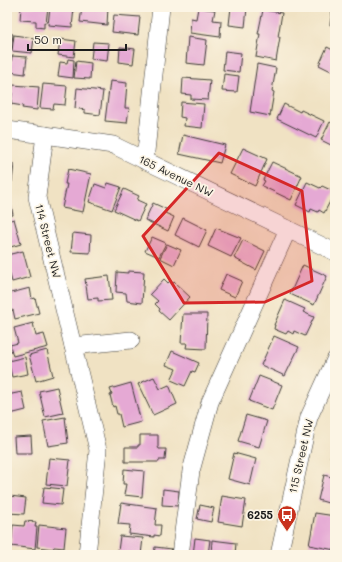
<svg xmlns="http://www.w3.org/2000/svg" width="342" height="562" viewBox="0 0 342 562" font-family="Mali,sans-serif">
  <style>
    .building { fill: #e5a9d4 }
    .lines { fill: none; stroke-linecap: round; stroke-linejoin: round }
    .minor-casing { stroke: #3c3a35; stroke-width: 18 }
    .minor { stroke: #fff; stroke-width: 17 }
    .marked { fill: #d62828; fill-opacity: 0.2; stroke: #d62828; stroke-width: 3; stroke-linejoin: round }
    .labels { text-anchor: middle; stroke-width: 3.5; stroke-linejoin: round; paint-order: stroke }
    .street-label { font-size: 11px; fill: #1c1c1c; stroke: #fcf5e5 }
    .poi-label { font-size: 11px; font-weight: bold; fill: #1c1c1c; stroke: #fcf5e5; text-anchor: end }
  </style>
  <rect width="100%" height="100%" fill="#fcf5e5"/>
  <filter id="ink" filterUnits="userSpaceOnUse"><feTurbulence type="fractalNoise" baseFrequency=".025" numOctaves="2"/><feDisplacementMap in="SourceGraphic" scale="8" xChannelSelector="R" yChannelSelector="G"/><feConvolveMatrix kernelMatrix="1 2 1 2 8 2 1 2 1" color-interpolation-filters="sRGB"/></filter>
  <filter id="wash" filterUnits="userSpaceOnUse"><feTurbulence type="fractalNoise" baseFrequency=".012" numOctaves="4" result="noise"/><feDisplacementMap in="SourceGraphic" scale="16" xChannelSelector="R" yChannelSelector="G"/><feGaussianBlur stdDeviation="0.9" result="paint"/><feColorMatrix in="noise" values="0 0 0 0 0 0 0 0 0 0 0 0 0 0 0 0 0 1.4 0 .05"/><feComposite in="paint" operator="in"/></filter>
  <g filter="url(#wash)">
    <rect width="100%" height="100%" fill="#f0e2c3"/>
    <g id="blocks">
      <g class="building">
        <path d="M7,7H10L9,20H7Z"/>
        <path d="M21,7H48L46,23L44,22V28L36,27V21L20,20Z"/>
        <path d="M50,7L74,8L72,27L48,25Z"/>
        <path d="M82,7H108L107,25L80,22Z"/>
        <path d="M231,7L247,8L245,27L229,25Z"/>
        <path d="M332,7H335V25H330Z"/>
        <path d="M198,8L215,10L213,20L221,21L220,37L190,33L191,18L196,19Z"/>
        <path d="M263,10L282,13L278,37H280L276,61L256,57L260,34H258Z"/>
        <path d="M114,15L140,17L138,35L112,32Z"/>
        <path d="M7,33L13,34L11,51H7Z"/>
        <path d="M14,35L34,38L32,53L12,51Z"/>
        <path d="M188,37L207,40L204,65L186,63Z"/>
        <path d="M60,39L76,41L74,57L58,55Z"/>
        <path d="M93,42L109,43L107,61L91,59Z"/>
        <path d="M120,47L135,49L133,64L119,62Z"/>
        <path d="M327,47L335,51V73L319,65Z"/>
        <path d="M225,51L241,53L239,72L223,70Z"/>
        <path d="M12,56L27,57L25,74L10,72Z"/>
        <path d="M68,59L74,60L73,78L58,76L60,62L67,63Z"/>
        <path d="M76,61L91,63L90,79L74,78Z"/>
        <path d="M257,64L276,68L272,91L274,92L270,116L250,112Z"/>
        <path d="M224,74L239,76L237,92L222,91Z"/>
        <path d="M183,78L210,80L208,100L191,99V95L182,94Z"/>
        <path d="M110,81L127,83L125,108H129L127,123L105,121Z"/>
        <path d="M43,84L67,86L65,105L54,104L53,109L40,108Z"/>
        <path d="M13,85L39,87L37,110L22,108L23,106L11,104Z"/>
        <path d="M77,88L103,91L100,115L85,113V110L75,108Z"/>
        <path d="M181,102L204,104L202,128L184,126L185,118L180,117Z"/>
        <path d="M284,104L300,112L301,110L324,121L316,138L277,119Z"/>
        <path d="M330,122L335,125V147L321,140Z"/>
        <path d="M183,135L225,145L220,163L179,154Z"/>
        <path d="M243,148L267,159L255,186L230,174Z"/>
        <path d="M272,162L302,176L291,200L262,186L265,181L263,180Z"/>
        <path d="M7,163L14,164L12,182H7Z"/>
        <path d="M68,169L91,174L83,212L62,208L67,184H65Z"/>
        <path d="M307,182L320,188L322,186L335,192L324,213L319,210L318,212L311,209L310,212L296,205Z"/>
        <path d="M108,183L121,187L112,210L89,202L95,184L106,188Z"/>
        <path d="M124,189L139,196L137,200L146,204L138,221L114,210Z"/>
        <path d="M7,193H9L13,215L7,216Z"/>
        <path d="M153,203L166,209L165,213L174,217L168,231L145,220Z"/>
        <path d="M183,218L207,230L199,247L175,235Z"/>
        <path d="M14,219L21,244L7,248V221Z"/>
        <path d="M216,228L241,238L231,257L208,246Z"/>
        <path d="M73,233L91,235L90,253L71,252Z"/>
        <path d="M152,237L166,243L159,257L145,251Z"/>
        <path d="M243,240L265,251L256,270L234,258Z"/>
        <path d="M167,244L181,250L174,265L160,258Z"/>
        <path d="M23,251L30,277L12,282L7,263V255Z"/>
        <path d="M303,265L327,276L314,305L290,294Z"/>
        <path d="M128,271L144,272L142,303L127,301L126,293L116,292L117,272L128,273Z"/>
        <path d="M226,274L242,281L235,297L219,290Z"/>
        <path d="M109,276L112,300L98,301V298L88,299L85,279Z"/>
        <path d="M164,279L168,283L170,281L172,284L174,282L190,297L169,320L159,311L160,309L155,304L158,301L150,294Z"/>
        <path d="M30,288L32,299L35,298L39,313L15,319L13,310L8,312L7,294Z"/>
        <path d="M285,300L305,309L303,312L314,317L305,336L294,331L293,334L288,331L286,334L274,329L275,325H274Z"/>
        <path d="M183,314H207L206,349L186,348L187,343H181Z"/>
        <path d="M33,323L36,336L44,334L48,347L13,356L10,345L18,343L14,328Z"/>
        <path d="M274,336L299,347L285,376L261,365Z"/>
        <path d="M47,350L53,376L36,381L29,355Z"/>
        <path d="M172,351L199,363L195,372L192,371L185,386L171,380L176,369L166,365Z"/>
        <path d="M25,357L28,374L12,377L8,361Z"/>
        <path d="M259,376L282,385L272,410L249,401Z"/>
        <path d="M154,377L160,389L169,385L177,404L153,415L138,384Z"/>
        <path d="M131,383L141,422L122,427L119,414H117L115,406L113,407L110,395L112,394L110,389Z"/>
        <path d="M57,387L63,413L45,417L39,391Z"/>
        <path d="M22,392L26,410L10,414L7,395Z"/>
        <path d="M246,415L267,421L259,447L238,441Z"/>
        <path d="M65,417L68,443L48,446L43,421Z"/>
        <path d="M140,435H158V447L159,449H166L165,460H159V462H125V447H138V445H140Z"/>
        <path d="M31,436L32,453H15L14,437Z"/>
        <path d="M335,443V463L332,462L334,458L330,457Z"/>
        <path d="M234,453L256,459L250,485L228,479Z"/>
        <path d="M49,458L70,460L67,486L46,484Z"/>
        <path d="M124,469L144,471L142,497L124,495L126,484H123Z"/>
        <path d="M324,475L335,478V505L318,500Z"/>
        <path d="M44,487L63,489L61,505L42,503Z"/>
        <path d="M163,489L179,491L178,506L162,505Z"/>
        <path d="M10,496L26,498L24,514L8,513Z"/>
        <path d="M222,496L246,500L242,526L218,522Z"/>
        <path d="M121,503L157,508L155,525H161L160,536L154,535V537L129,534L130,525L118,524Z"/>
        <path d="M200,505L214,508L211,522L197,519Z"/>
        <path d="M315,513L335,516V550L309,545Z"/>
        <path d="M25,521L36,522L35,527H37L35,549L11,546L13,525L24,526Z"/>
        <path d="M39,525L66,528L64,548L54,547L53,549L37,547Z"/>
        <path d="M120,536L143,538L141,555H120L121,552L118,551Z"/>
        <path d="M195,538L210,540L208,555H193Z"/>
        <path d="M212,540L236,543L235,555H211Z"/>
        <path d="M155,547L172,549L171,555H154Z"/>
      </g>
    </g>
  </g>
  <g filter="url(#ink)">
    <use href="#blocks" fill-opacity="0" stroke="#3c3a35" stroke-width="1"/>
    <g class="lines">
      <defs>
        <g id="minor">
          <path d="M7,130L45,135L113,145L335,252"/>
          <path d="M45,135L37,197L98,450L87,555"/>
          <path d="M145,161L161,7"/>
          <path d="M73,346L131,340"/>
          <path d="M180,555L191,471L210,402L288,229"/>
          <path d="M279,555L309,417L335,360"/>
        </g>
      </defs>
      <use href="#minor" class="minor-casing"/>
      <use href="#minor" class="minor"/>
    </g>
  </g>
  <path class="marked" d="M219,153L302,191L312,281L265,302L184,303L143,236Z"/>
  <defs>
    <symbol id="bus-pin" viewBox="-11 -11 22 30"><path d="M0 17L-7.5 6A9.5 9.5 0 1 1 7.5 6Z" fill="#c8321e" stroke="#fcf5e5"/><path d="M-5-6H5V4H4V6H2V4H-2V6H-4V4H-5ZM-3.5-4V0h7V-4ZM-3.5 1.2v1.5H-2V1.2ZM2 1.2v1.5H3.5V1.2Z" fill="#fff"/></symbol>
  </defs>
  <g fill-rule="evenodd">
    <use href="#bus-pin" x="276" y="504" width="22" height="30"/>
  </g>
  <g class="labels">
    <g class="street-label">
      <text transform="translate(176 176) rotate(26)" y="4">165 Avenue NW</text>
      <text transform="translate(48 241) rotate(76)" y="4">114 Street NW</text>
      <text transform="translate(301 456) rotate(-77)" y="4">115 Street NW</text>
    </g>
    <g class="poi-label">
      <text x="273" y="519">6255</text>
    </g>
  </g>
  <rect width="342" height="562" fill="none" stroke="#fcf5e5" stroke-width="24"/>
  <path d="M28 44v6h98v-6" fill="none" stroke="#1c1c1c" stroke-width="2"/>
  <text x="34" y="44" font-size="12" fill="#1c1c1c" stroke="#fcf5e5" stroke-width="3" paint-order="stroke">50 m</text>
</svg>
